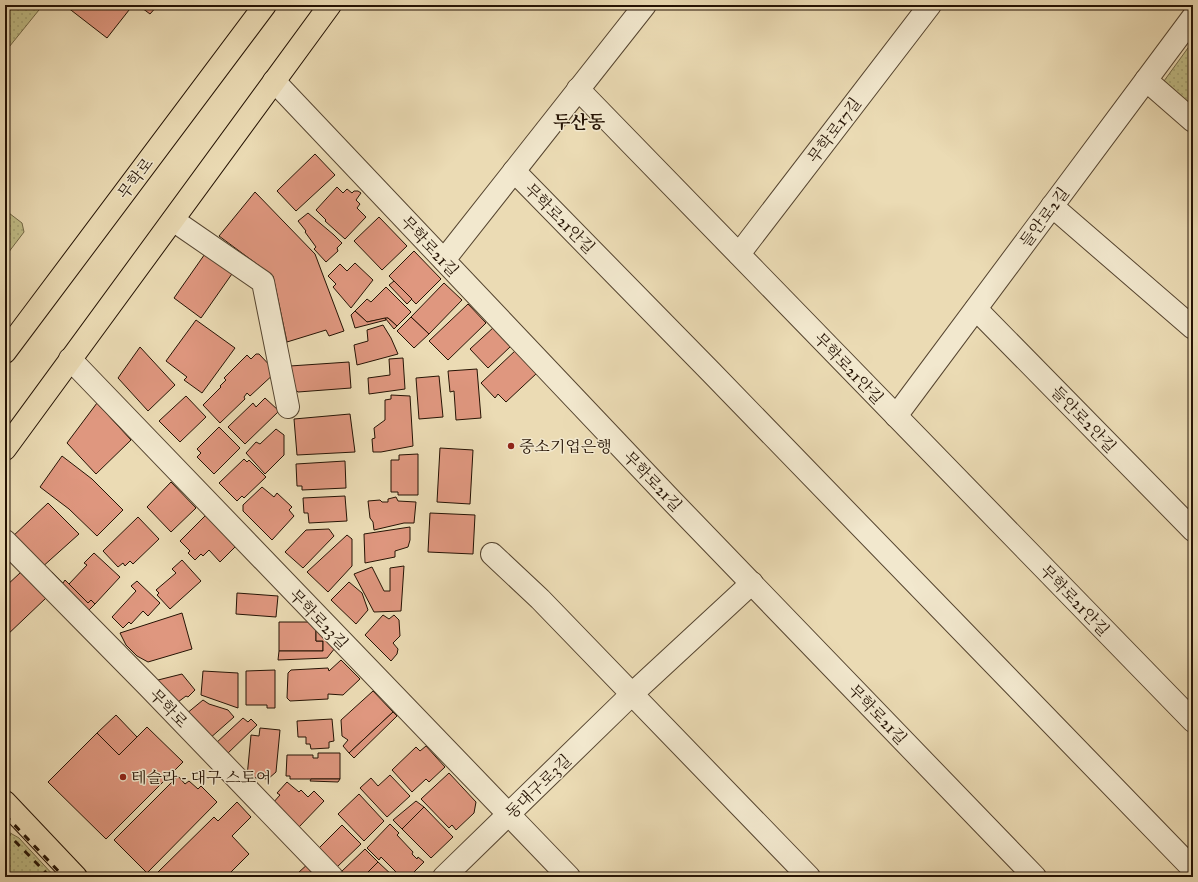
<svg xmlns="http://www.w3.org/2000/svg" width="1198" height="882" viewBox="0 0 1198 882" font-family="'IM FELL Great Primer','Noto Serif KR',serif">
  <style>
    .grass { fill: url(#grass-dots); stroke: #726846 }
    .building { fill: #df977f; stroke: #251304 }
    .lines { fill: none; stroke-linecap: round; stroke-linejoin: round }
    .minor-casing { stroke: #564530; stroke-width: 24 }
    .major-casing { stroke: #251304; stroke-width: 24 }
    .minor { stroke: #f2e8ce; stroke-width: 22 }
    .major { stroke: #ebdbb4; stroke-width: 22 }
    .rail { stroke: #251304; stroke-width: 3; stroke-dasharray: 7 7; stroke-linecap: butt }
    .poi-dot { fill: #8f2418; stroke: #f2e8ce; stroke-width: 1.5 }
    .labels { text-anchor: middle; stroke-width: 3; stroke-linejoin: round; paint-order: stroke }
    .street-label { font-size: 16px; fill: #251304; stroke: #f2e8ce }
    .poi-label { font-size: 16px; fill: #251304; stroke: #f2e8ce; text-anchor: start }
    .quarter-label { font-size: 18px; font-weight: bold; fill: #251304; stroke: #f2e8ce }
  </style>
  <defs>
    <pattern id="grass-dots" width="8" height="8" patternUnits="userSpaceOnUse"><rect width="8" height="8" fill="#c0bd87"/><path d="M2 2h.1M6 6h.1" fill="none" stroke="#a5a273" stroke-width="1.8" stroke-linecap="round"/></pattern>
  </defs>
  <rect width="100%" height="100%" fill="#ebdbb4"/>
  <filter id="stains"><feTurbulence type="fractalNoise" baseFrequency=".005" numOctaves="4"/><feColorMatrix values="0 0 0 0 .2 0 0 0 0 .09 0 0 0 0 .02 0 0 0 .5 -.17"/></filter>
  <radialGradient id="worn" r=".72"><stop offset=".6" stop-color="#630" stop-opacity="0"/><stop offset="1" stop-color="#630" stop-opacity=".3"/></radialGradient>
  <g class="grass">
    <path d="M5,5H43L5,52Z"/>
    <path d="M1193,41V108L1164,81Z"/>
    <path d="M5,210L22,223L24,232L5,257Z"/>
    <path d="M5,830L19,838L55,877H5Z"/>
  </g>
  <g class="building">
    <path d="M68,5H133L107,38L67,7Z"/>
    <path d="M138,5H158L150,14Z"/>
    <path d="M315,154L335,175L296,211L277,191Z"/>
    <path d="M337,187L343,193L347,189L352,193L354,191H358L361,193L356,200L360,204L357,208L366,217L345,239L325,221L326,220L316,210Z"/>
    <path d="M255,192L315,254L344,331L329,336L326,330L287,342L273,276L219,236Z"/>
    <path d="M308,213L334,235L342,243L337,248L338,251L326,262L314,249L316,247L305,232L306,231L298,221Z"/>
    <path d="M379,217L407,246L382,270L354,241Z"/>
    <path d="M207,251L234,271L201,318L174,298Z"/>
    <path d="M414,251L441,279L416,304L389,276Z"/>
    <path d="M355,263L373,280L351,308L333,287L336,284L328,276L340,264L347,271Z"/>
    <path d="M394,281L412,299L407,304L389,285Z"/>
    <path d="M444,283L462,300L429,334L411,317Z"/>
    <path d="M386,287L411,312L397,326L388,318L367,322L355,311L367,299L371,302Z"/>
    <path d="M468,304L486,323L448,360L429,341Z"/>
    <path d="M355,311L367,322L385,318L386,320L355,328L351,315Z"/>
    <path d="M411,317L429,334L414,348L397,331Z"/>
    <path d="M385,318H388L397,326L394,329Z"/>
    <path d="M196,320L235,348L202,393L184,380L187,377L166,361Z"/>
    <path d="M383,325L391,338L398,354L357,365L354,345L368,341L367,330Z"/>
    <path d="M494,327L511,346L488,368L470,349Z"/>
    <path d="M140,347L175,385L148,411L118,378Z"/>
    <path d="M516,350L537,373L506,402L498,394L495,398L481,383Z"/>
    <path d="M256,354H259L276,372L250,396L247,393L244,397L245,399L220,423L203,405L221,387L220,386L226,380L224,378L247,355L251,359Z"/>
    <path d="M403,358L405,389L369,394L368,378L390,375L389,359Z"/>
    <path d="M349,362L351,388L298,392L291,386L290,366Z"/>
    <path d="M477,369L481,418L456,420L454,391L450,392L448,371Z"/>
    <path d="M439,376L443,417L419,419L416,378Z"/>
    <path d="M391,395L410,396L413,446L381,452H373L372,439L375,438L374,428L385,420V400L391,399Z"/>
    <path d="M186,396L206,417L180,442L159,421Z"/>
    <path d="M265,398L279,411L245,444L228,427L253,403L256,407Z"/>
    <path d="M97,403L131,440L96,474L67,443Z"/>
    <path d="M350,414L355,452L297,455L294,419Z"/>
    <path d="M219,427L240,448L214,474L197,457L201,453L197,449Z"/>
    <path d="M276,429L284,435V455L265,474L246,453L256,442L260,444Z"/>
    <path d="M440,448L473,450L470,504L437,502Z"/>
    <path d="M418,454V495H398V492H391V460H399V455Z"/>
    <path d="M62,456L92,479L123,510L97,536L69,509L40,487Z"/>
    <path d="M244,459L247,462L249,460L266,477L244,498L242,496L237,501L219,483Z"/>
    <path d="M345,461L346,488L302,490V486H297L296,464Z"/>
    <path d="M171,482L196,508L171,532L147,507Z"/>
    <path d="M262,487L274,497L277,493L292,507L289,510L294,516L272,540L243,511V505Z"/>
    <path d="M345,496L347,521L309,523L308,513H304L303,498Z"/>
    <path d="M396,497L398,501L416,502L414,523H404L374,530L373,522L370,518L368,501L380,500L382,502H388V499Z"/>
    <path d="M48,503L79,534L40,569L11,538Z"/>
    <path d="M430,513L475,515L473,554L428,552Z"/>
    <path d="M206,515L237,545L220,562L209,550L203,556L201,554L195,560L188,553L190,551L180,541Z"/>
    <path d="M138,517L159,539L133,564L130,561L125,566L123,563L118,567L103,551Z"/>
    <path d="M410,527V540L408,547L395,551V557L365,563L364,534Z"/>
    <path d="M329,529L334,536L303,568L285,552L306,530Z"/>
    <path d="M347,535L352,539V566L328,592L307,572Z"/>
    <path d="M94,553L120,577L95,604L91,600L88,603L69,584L87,565L84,563Z"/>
    <path d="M182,560L201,581L170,609L157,595L159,593L156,590L176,573L172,569Z"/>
    <path d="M404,566L401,611L374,612L354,574L372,567L384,591H390V568Z"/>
    <path d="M21,572L46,598L5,637V587Z"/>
    <path d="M52,572L63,583L65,580L88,603L91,600L95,604L88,611L47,575Z"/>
    <path d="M137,581L160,603L148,616L143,611L131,624L129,622L123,628L112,617L136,591L131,586Z"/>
    <path d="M349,582L362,593L368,610L356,624L331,600Z"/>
    <path d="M237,593L278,596L276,617L236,614Z"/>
    <path d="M182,613L192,649L148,662L137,656L126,645L120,633Z"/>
    <path d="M383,615L389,619L394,615L399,620L400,636L393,643L398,649L397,654L391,661L365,635Z"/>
    <path d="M279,622H308L316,627V641H323V651H279Z"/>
    <path d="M316,627L335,648L327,658L278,660L279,651H323V641H316Z"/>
    <path d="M341,660L360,679L343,695L328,694V699L290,701L287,698L288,673L291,670L328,668L329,671Z"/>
    <path d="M275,670V708H267V705H246V671Z"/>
    <path d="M203,671L238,673V708L201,695Z"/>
    <path d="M182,674L195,690L188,697L186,696L178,702L158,680Z"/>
    <path d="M373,691L393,712L349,753L343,746L348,740L342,736L341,720Z"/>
    <path d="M203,700L209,704L228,710L234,717L209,739L186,714Z"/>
    <path d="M393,712L397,716L354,758L349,753Z"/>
    <path d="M116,715L137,737L119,755L97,733Z"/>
    <path d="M243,718L248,722L251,719L257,725L226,755L215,744Z"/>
    <path d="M332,719L334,741L329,742V748L311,749L310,744H306V737H298L297,721Z"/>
    <path d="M147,727L183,762L106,839L48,782L97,733L119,755Z"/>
    <path d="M260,728L280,730L276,772L268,779L247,777L251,735L259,736Z"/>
    <path d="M426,746L445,767L429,782L426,779L412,792L392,770L416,747L420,751Z"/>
    <path d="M318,753H340V779H290V776H286L287,755H313V758H318Z"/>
    <path d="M449,773L476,802L474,813L456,830L452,825L449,828L421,799Z"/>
    <path d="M390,775L410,796L387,817L360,788L371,778L378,786Z"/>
    <path d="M178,776L185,784L189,781L198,789L201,786L217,802L147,873L114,840Z"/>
    <path d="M311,779H340L338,782L310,781Z"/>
    <path d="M287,782L299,792L301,790L308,797L314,791L324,801L298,828L272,804L280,795L277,793Z"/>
    <path d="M359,794L384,821L364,841L338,814Z"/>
    <path d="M416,801L424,807L402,829L393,820Z"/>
    <path d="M237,802L251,817L232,836L249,854L226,877H163L158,872L214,817L218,821Z"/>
    <path d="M424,807L453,837L431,858L402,829Z"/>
    <path d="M390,824L399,833L397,835L413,852L412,854L417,859L418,857L424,862L409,877H401L381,857L379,860L367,848Z"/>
    <path d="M342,825L361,844L337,867L319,848Z"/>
    <path d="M365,849L378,862L363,877H346L341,872Z"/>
    <path d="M310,862L324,877H302L298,873Z"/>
    <path d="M378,862L394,877H363Z"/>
  </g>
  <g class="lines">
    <defs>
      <g id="minor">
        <path d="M1146,80L1193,121"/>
        <path d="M274,81L673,502L1035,877"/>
        <path d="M578,89L1193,721"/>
        <path d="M514,171L711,372L1192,868"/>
        <path d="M1052,206L1193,328"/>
        <path d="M173,220L263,282L288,407"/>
        <path d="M739,254L930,5"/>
        <path d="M444,260L645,5"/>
        <path d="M976,309L1193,530"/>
        <path d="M70,359L569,877"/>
        <path d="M896,416L1193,17"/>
        <path d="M5,541L148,686L332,877"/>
        <path d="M492,554L540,599L809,877"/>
        <path d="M444,877L632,694L752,583"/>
      </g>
      <g id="major">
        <path d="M5,352L265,5"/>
        <path d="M5,449L330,5"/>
        <path d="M5,802L76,877"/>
      </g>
    </defs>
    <use href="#minor" class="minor-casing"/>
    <use href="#major" class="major-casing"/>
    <use href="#minor" class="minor"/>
    <use href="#major" class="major"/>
    <g class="rail">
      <path d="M5,815L64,877"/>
      <path d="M5,831L50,877"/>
    </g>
  </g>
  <g class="poi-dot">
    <circle cx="511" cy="446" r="4"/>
    <circle cx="123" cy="777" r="4"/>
  </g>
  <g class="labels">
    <g class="street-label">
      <text transform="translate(834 130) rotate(-53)" y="6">무학로17길</text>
      <text transform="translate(135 178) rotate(-53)" y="6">무학로</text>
      <text transform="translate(1044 217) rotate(-53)" y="6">들안로2길</text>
      <text transform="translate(560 218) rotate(45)" y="6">무학로21안길</text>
      <text transform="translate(430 246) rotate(47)" y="6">무학로21길</text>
      <text transform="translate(849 368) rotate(46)" y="6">무학로21안길</text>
      <text transform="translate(1084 419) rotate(46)" y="6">들안로2안길</text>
      <text transform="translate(653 481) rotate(46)" y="6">무학로21길</text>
      <text transform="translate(1075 600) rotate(46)" y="6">무학로21안길</text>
      <text transform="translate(319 619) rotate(46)" y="6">무학로23길</text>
      <text transform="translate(169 708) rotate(46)" y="6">무학로</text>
      <text transform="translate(878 714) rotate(46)" y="6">무학로21길</text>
      <text transform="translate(538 786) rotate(-44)" y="6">동대구로3길</text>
    </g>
    <g class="poi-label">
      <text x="519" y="452">중소기업은행</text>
      <text x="131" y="783">테슬라 - 대구 스토어</text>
    </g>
    <g class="quarter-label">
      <text x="579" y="128">두산동</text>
    </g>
  </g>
  <rect width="1198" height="882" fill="none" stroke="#ebdbb4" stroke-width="20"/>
  <rect x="6" y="6" width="1186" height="870" fill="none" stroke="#251304" stroke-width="2"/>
  <rect x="10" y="10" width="1178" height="862" fill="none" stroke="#251304"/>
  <rect width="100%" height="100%" filter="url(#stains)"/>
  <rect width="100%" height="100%" fill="url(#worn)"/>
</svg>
